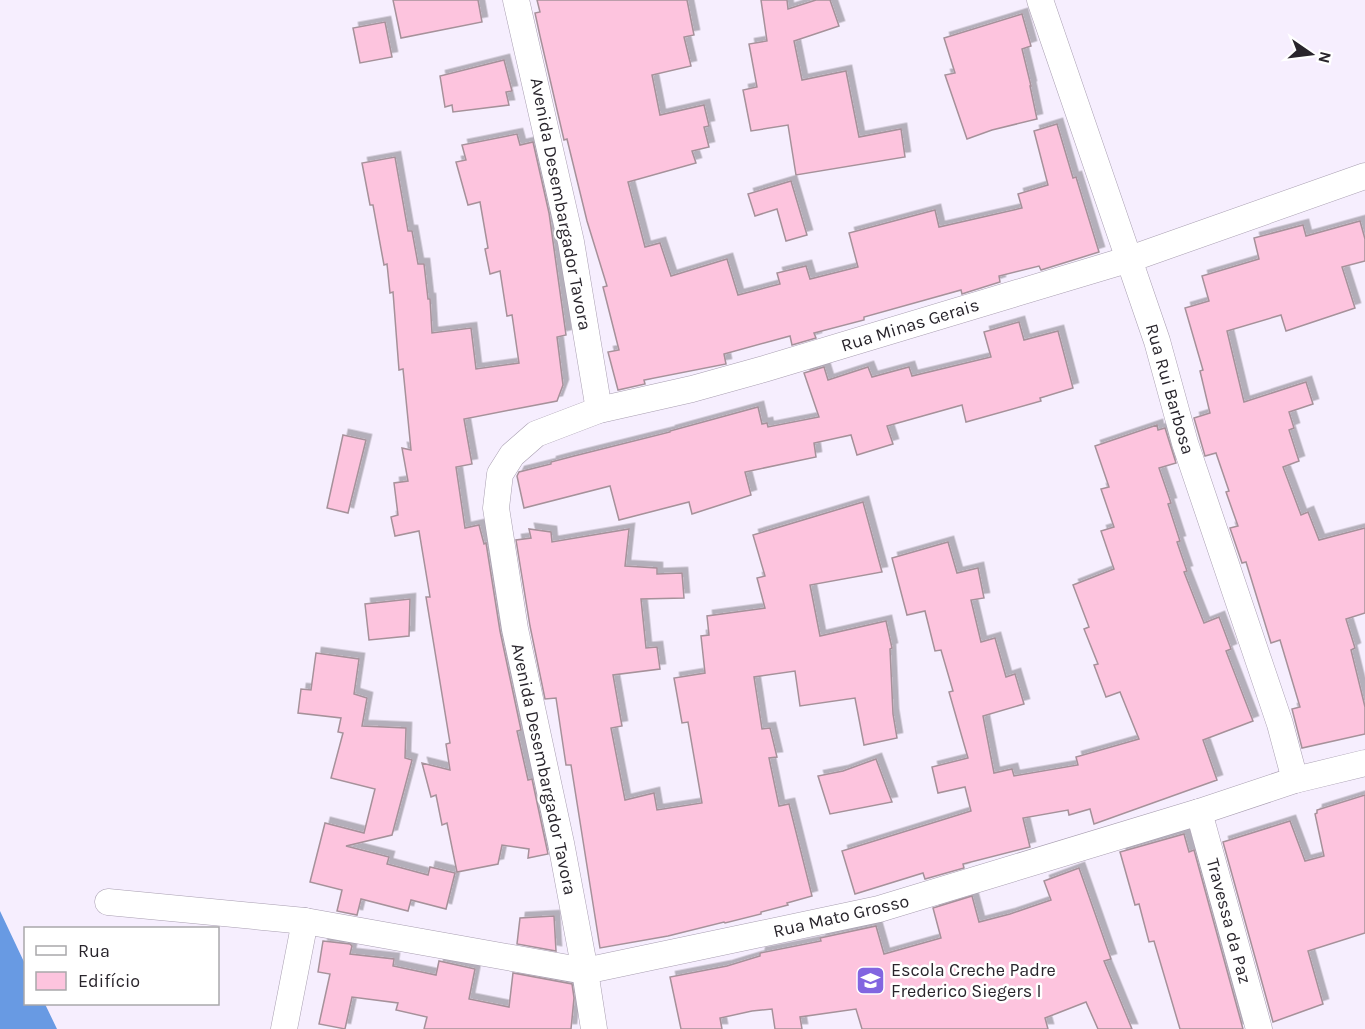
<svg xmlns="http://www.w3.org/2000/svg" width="1365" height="1029" viewBox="0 0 1365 1029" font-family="Karla,sans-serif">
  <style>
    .water { fill: #689ae3 }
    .building { fill: #fdc4de; stroke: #a6919a; stroke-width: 1.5; filter: url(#shadow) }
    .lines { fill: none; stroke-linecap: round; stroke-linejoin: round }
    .minor-casing { stroke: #a89eb0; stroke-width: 27 }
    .minor { stroke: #fff; stroke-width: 26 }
    .labels { text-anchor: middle; stroke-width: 5; stroke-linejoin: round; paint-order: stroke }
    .street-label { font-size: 18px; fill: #29252c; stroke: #fff }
    .poi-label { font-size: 18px; fill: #29252c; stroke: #fff; text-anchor: start }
  </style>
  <defs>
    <filter id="shadow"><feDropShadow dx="5.5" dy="-5.5" stdDeviation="0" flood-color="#0004"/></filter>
  </defs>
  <rect width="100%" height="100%" fill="#f6eefe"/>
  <path class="water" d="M0,911L25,964L26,1004H45L57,1029H0Z"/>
  <g class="building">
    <path d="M393,0H478L482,22L401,38Z"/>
    <path d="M537,0H687L694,35L684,37L691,66L652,75L660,115L704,105L709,126L704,127L709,147L692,151L696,163L628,182L645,247L660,243L671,276L727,259L738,295L780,284L777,273L806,266L810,279L858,267L849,233L935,210L939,227L1022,208L1018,194L1048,185L1034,131L1057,124L1073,178L1076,177L1099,252L1041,270L1039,266L999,276L1000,282L968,292L962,294L961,290L864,317V320L814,333L816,338L792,345L790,336L724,354L726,364L644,380L645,384L618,390L608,352L619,350L603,287L607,286L587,221L567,139L564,140L540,36L535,13L540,12Z"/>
    <path d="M761,0H787L788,9L816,0H830L839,26L794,41L802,80L846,71L859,137L901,129L905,157L796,175L788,125L751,131L743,90L757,87L749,44L767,41Z"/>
    <path d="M1022,14L1031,46L1022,49L1031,86H1030L1037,119L992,130L967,139L945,75L955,73L944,38Z"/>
    <path d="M385,22L392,57L360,63L353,28Z"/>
    <path d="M504,60L512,91L506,92L509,105L453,112L452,105L445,107L440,76Z"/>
    <path d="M517,134L520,145L533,142L549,213L566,335L557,337L563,385L557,401L464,419L472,464L456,467L465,528L479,525L484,544L486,543L500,631L521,730L517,731L528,780L532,779L548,854L528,858L529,849L502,845L498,864L457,872L447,823L442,825L436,795L431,797L422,763L450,770L446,744L450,743L426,597H430L419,531L395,536L391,517L398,515L394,483L408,481L402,448L411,450L403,369L399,370L393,292L390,293L387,264L384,265L373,205H370L362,163L395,157L408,231H412L418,264H424L428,299H430L432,333L471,328L476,369L519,363L512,315L507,316L500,271L490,274L485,249L488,248L480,202L468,205L456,162L466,160L462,145Z"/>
    <path d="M791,181L807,235L786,241L777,209L755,216L748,194Z"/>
    <path d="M1360,221L1365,239V261L1342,267L1355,308L1286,331L1281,315L1227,331L1244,402L1306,382L1313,404L1289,412L1294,428L1289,430L1299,461L1283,467L1301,515L1308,512L1319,540L1365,528V613L1346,619L1355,648L1351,650L1365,707V734L1302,748L1292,709L1300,707L1280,640L1271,643L1246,562L1242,563L1230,528L1238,526L1226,492L1229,491L1216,453L1205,456L1194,418L1210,413L1200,371L1203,370L1185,308L1209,301L1202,276L1259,259L1254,238L1303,225L1306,236Z"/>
    <path d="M1019,322L1024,340L1058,331L1073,388L1040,398L1041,401L966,422L962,405L887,426L893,444L857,455L851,435L814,443L816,457L745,472L751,495L692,514L689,502L619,520L610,486L524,508L517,476L519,472L551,464V462L574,456L670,432V431L758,407L762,424L767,423L768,427L819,417L804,373L824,367L828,380L868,367L872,377L909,367L912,376L991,357L984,332Z"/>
    <path d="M1157,425L1158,430L1165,428L1176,463L1159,468L1171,503L1168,504L1180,541L1177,542L1187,571L1184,572L1204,623L1219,617L1231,649L1226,651L1253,721L1203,740L1217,780L1094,824L1090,809L1069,815L1068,810L1023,818L1030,847L963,864L964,868L925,879L923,873L855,894L842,851L971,811L965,787L938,793L932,767L968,758L949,692L953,691L941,650L935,651L925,611L907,615L892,558L948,542L957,573L978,568L984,598L971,600L981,642L995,638L1006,677L1015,674L1024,704L983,716L994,773L1012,769L1014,776L1078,765L1076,757L1139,739L1120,692L1106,697L1094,665L1098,664L1084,629L1089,627L1073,585L1114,569L1101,531L1114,527L1101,489L1109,487L1095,446Z"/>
    <path d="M343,435L366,440L348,513L327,508Z"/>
    <path d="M863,502L882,572L810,585L820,636L886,621L892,648L890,649L893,714L897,738L864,745L855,698L800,706L795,671L754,677L762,729L770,728L777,757L769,758L779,806L789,804L812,896L787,903L788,905L761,912V914L725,923L724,922L668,936L600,948L571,765H566L556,698L545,699L530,626L516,540L531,538L529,529L551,532L552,542L629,529L625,566L657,568V574L682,573L684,598L641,599L646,648L657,647L660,669L613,675L622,726L611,728L625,800L654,793L657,810L702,803L688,722L682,723L674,678L705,673L701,636L709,635L707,616L765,608L757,578L765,576L753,535Z"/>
    <path d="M410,599L409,636L369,640L365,604Z"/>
    <path d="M316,653L359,659L354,694L367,698L362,726L406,728L405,758L412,760L392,835L346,846L389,857L387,864L428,875L430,867L455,873L446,909L411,900L408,911L361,899L357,915L337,911L342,890L310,882L325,823L364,833L375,789L331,778L343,733L338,732L341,718L298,713L301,689L311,690Z"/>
    <path d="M876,759L892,802L830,814L818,776L843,771Z"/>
    <path d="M1365,795V933L1308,951L1323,1004L1273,1022L1223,842L1290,821L1305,861L1324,856L1315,814L1317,813V810Z"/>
    <path d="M1184,834L1189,852L1194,850L1243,1029H1180L1154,941L1149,942L1139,904L1135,905L1120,852Z"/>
    <path d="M1079,868L1111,959L1104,961L1132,1029H1098L1086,1002L1045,1018L1048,1029H862L856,1009L800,1017L802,1029H775L772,1009L752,1011L720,1018L722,1029H681L670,977L727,966L760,956V953L821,941L820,938L876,926L884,954L941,938L933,908L972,896L979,922L1010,914L1051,900L1044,881Z"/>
    <path d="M554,916L556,951L517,944L520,918Z"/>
    <path d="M323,941L350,944L352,946L350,954L394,959L393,966L436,975L439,961L475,969L469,999L509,1007L513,973L572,984L574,998L571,1029H424L427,1017L396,1010L398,1003L352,997L345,1029L319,1024L330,974L318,972Z"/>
  </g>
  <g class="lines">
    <defs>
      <g id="minor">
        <path d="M516,0L571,242L599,410"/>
        <path d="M1040,0L1157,341L1185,443L1280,724L1295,780"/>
        <path d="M1199,812L1259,1029"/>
        <path d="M108,902L305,921L585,971L879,909L1199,812L1295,780L1365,763"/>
        <path d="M284,1029L305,921"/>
        <path d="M594,1029L585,971L561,843L515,629L496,508L500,474L512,455L536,434L599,410L692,389L764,369L1130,259L1365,176"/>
      </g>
    </defs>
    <use href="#minor" class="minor-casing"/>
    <use href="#minor" class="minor"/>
  </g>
  <defs>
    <symbol id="school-square" viewBox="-11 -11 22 22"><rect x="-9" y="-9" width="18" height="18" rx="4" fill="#8265e0" stroke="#fff"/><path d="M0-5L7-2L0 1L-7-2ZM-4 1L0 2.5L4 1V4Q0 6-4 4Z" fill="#fff"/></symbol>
  </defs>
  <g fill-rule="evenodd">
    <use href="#school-square" x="854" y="964" width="33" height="33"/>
  </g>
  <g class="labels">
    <g class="street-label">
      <text transform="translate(561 204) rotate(79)" y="6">Avenida Desembargador Tavora</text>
      <text transform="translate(910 325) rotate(-17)" y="6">Rua Minas Gerais</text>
      <text transform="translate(1170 389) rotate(74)" y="6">Rua Rui Barbosa</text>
      <text transform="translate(544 769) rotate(78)" y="6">Avenida Desembargador Tavora</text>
      <text transform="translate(841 916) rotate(-13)" y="6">Rua Mato Grosso</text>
      <text transform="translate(1229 921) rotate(75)" y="6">Travessa da Paz</text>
    </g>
    <g class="poi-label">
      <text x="891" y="976">Escola Creche Padre<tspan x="891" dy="21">Frederico Siegers I</tspan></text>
    </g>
  </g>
  <rect x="24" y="927" width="195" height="78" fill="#ffffff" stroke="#a9a8ab" stroke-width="1.5"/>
  <rect x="36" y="946" width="30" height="9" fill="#ffffff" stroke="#a9a8ab" stroke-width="1.5"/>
  <text x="78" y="957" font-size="18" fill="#29252c">Rua</text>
  <rect x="36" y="972" width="30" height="18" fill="#fdc4de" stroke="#a9a8ab" stroke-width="1.5"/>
  <text x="78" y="987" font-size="18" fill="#29252c">Edifício</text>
  <g transform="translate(1311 54) rotate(104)" stroke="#ffffff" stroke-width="4.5" paint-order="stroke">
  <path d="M0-4.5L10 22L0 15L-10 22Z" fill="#29252c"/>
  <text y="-9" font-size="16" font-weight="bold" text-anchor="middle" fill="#29252c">N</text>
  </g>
</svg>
